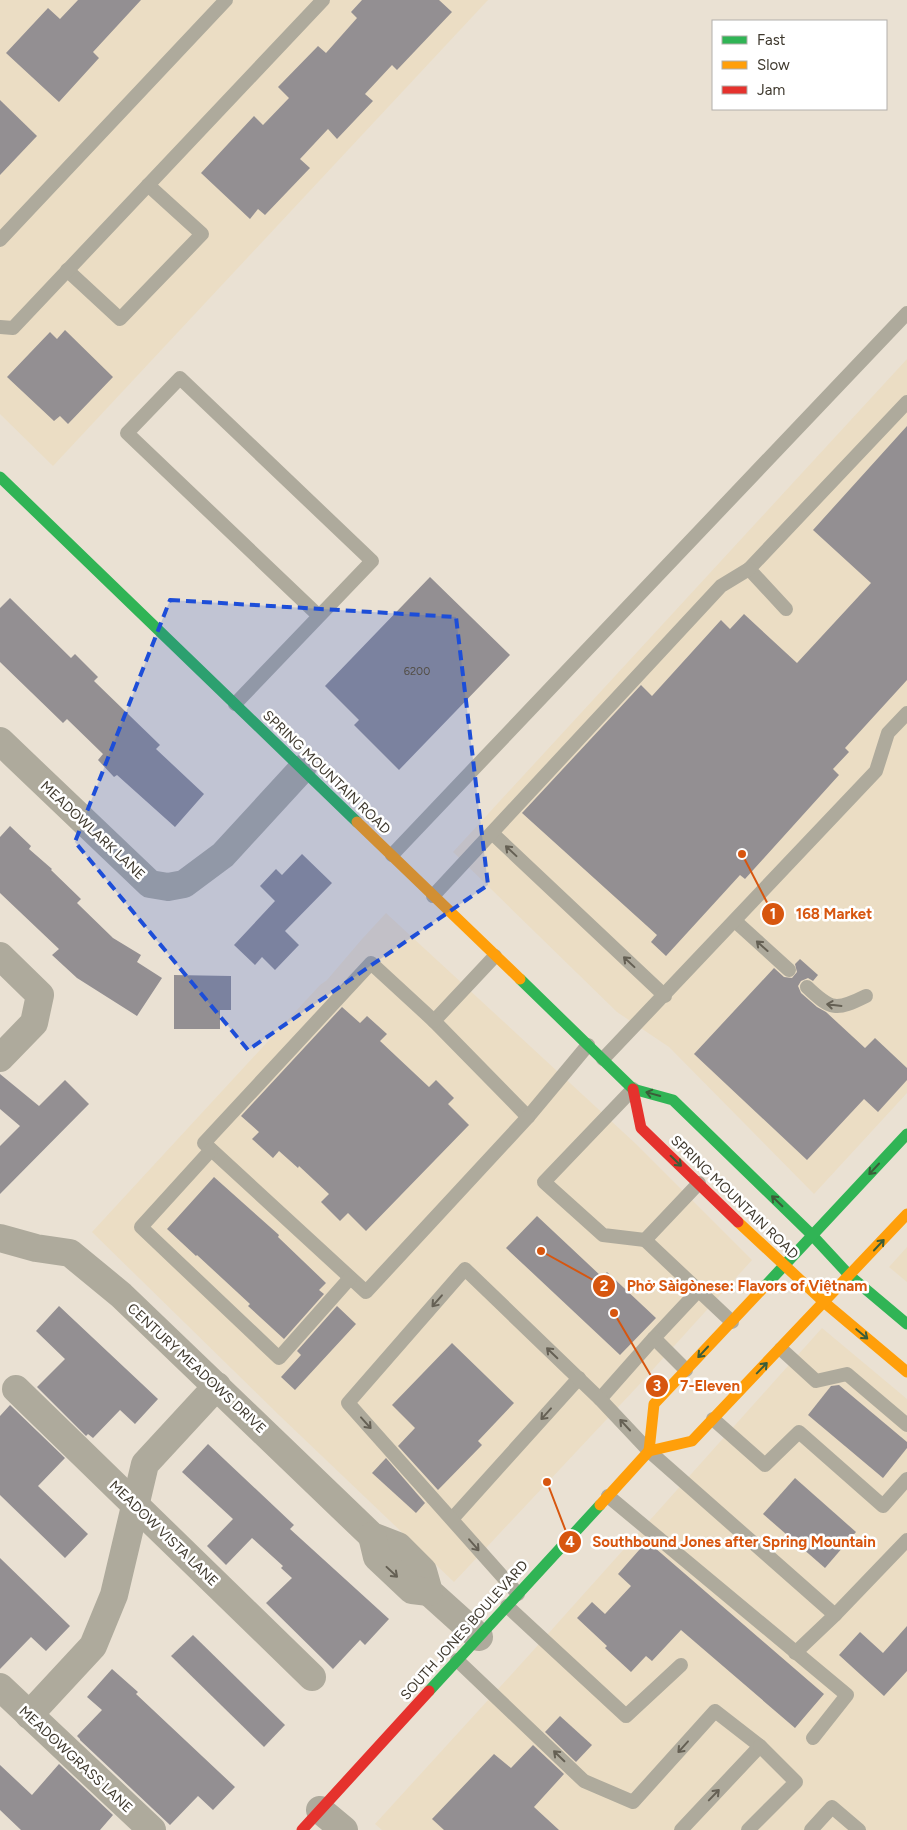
<svg xmlns="http://www.w3.org/2000/svg" width="907" height="1830" viewBox="0 0 907 1830" font-family="Figtree,sans-serif">
  <style>
    .built { fill: #ebddc4 }
    .building { fill: #938f92 }
    .lines { fill: none; stroke-linecap: round; stroke-linejoin: round }
    .lane { stroke: #aeaa9c; stroke-width: 14 }
    .street { stroke: #aeaa9c; stroke-width: 28 }
    .fast { stroke: #30b455; stroke-width: 11 }
    .slow { stroke: #ff9f0a; stroke-width: 11 }
    .jam { stroke: #e5322d; stroke-width: 11 }
    .oneway { stroke: #656054 }
    .oneway2 { stroke: #3a5d39 }
    .marked { fill: #1d4ed8; fill-opacity: 0.2; stroke: #1d4ed8; stroke-width: 4; stroke-dasharray: 10 6; stroke-linejoin: round }
    .labels { text-anchor: middle; stroke-width: 5; stroke-linejoin: round; paint-order: stroke }
    .number-label { font-size: 11px; fill: #534e46 }
    .street-label { font-size: 14px; fill: #3e382d; stroke: #fff }
    .leader { fill: none; stroke: #d7560f; stroke-width: 2 }
    .callout-dot { fill: #d7560f; stroke: #fff; stroke-width: 2 }
    .mark-label { font-size: 15px; text-anchor: middle; font-weight: bold; fill: #fff }
    .callout-label { font-size: 15px; text-anchor: middle; font-weight: bold; fill: #d7560f; stroke: #fff; stroke-width: 5; stroke-linejoin: round; paint-order: stroke }
  </style>
  <rect width="100%" height="100%" fill="#eae1d3"/>
  <g class="built">
    <path d="M0,0H488L53,466L0,414Z"/>
    <path d="M907,359V1093L814,1194L669,1047L617,1012L453,852Z"/>
    <path d="M386,913L636,1144L752,1260L637,1387L454,1582L280,1416L92,1232L320,985L327,980L362,939Z"/>
    <path d="M907,1247V1282L889,1267Z"/>
    <path d="M822,1328L907,1399V1830H382L375,1824L530,1654Z"/>
  </g>
  <g class="building">
    <path d="M78,0H141L93,52L99,58L59,102L6,53L48,8L60,19Z"/>
    <path d="M362,0H439L452,12L397,70L392,65L365,94L373,101L337,139L328,129L300,159L310,168L265,215L258,209L250,219L201,173L254,116L263,125L289,98L278,87L318,46L326,53L357,18L351,12Z"/>
    <path d="M0,100L37,136L0,175Z"/>
    <path d="M65,330L113,377L68,424L60,416L54,421L7,377L50,332L57,339Z"/>
    <path d="M907,426V680L845,748L849,752L833,769L839,775L745,879L740,875L666,956L651,942L657,935L522,813L641,685L652,696L721,620L730,629L744,614L797,663L871,583L813,530Z"/>
    <path d="M430,577L510,655L399,770L354,725L359,720L325,686Z"/>
    <path d="M10,598L71,658L75,654L98,677L94,681L160,745L156,749L204,794L175,827L117,775L114,777L98,760L103,754L67,719L63,723L0,662V608Z"/>
    <path d="M10,826L31,846L29,849L52,869L51,870L81,899L77,903L113,938L141,955L137,962L162,978L137,1016L77,978L52,955L59,949L0,893V837Z"/>
    <path d="M302,854L332,883L285,931L299,945L275,970L262,957L255,965L234,945L275,901L260,886L276,869L282,875Z"/>
    <path d="M800,959L818,975L813,981L808,978L801,981L798,986L801,993L817,1007L826,1012L865,1048L875,1038L907,1068V1080L878,1112L864,1099L807,1160L694,1054L774,968L784,977L792,978L797,972L795,964Z"/>
    <path d="M174,975L231,976V1010H220V1029H174Z"/>
    <path d="M342,1007L360,1023L367,1016L387,1034L380,1041L429,1087L436,1080L454,1098L448,1104L469,1125L366,1231L348,1213L340,1221L321,1202L329,1194L299,1166L298,1168L279,1151L273,1158L252,1139L259,1132L241,1116Z"/>
    <path d="M0,1074L39,1106L65,1080L89,1104L0,1194V1146L20,1126L0,1109Z"/>
    <path d="M214,1177L279,1235L278,1237L326,1283L319,1290L324,1294L284,1339L248,1306L250,1304L197,1255L196,1256L167,1229Z"/>
    <path d="M537,1216L602,1277L607,1272L656,1318L620,1355L506,1248Z"/>
    <path d="M59,1306L158,1399L135,1424L120,1410L93,1438L88,1434L86,1436L37,1387L65,1359L36,1331Z"/>
    <path d="M337,1306L356,1324L295,1390L281,1377L301,1355L297,1351Z"/>
    <path d="M452,1343L514,1403L478,1441L482,1445L438,1490L398,1446L415,1428L392,1405Z"/>
    <path d="M839,1385L907,1442V1448L883,1478L808,1415L831,1386Z"/>
    <path d="M10,1405L65,1458L38,1486L88,1534L65,1558L0,1495V1416Z"/>
    <path d="M208,1444L294,1525L290,1529L389,1619L365,1645L360,1640L333,1669L266,1603L292,1578L281,1568L283,1566L252,1538L226,1565L207,1546L233,1519L182,1472Z"/>
    <path d="M386,1458L425,1503L416,1513L372,1473Z"/>
    <path d="M795,1478L856,1532L825,1568L763,1514Z"/>
    <path d="M647,1541L824,1694L795,1728L681,1630L652,1661L646,1656L631,1672L605,1648L607,1646L577,1618L592,1602L605,1614L631,1586L618,1574Z"/>
    <path d="M0,1558L70,1626L46,1651L31,1637L0,1669Z"/>
    <path d="M907,1626V1671L884,1696L839,1655L860,1632L883,1653Z"/>
    <path d="M193,1635L285,1725L264,1747L171,1656Z"/>
    <path d="M112,1669L138,1692L136,1694L235,1787L213,1810L198,1796L170,1825L80,1740V1739L77,1736L102,1710L87,1697Z"/>
    <path d="M560,1716L592,1745L576,1762L545,1732Z"/>
    <path d="M533,1745L564,1774L534,1807L559,1830H444L432,1819L494,1754L511,1768Z"/>
    <path d="M59,1764L113,1815L100,1830H21L0,1810V1765L32,1795Z"/>
  </g>
  <g class="lines">
    <g class="lane">
      <path d="M0,240L226,0"/>
      <path d="M67,270L120,319L202,234L148,185"/>
      <path d="M0,327L13,328L323,0"/>
      <path d="M786,609L749,569L907,402"/>
      <path d="M235,704L372,561L180,378L127,433L319,616"/>
      <path d="M492,833L665,996"/>
      <path d="M392,855L907,313"/>
      <path d="M433,896L721,586L749,569"/>
      <path d="M735,921L789,970"/>
      <path d="M495,956L434,1021L528,1117L588,1045"/>
      <path d="M807,987C831,1010 836,1011 866,996"/>
      <path d="M434,1021L371,963L204,1143L366,1292L528,1117"/>
      <path d="M603,1059L876,771L888,733L907,713"/>
      <path d="M633,1089L544,1182L603,1235L645,1240"/>
      <path d="M211,1150L141,1227L279,1358L350,1278"/>
      <path d="M699,1183L645,1240L732,1322"/>
      <path d="M781,1349L816,1381L847,1374L907,1425"/>
      <path d="M686,1370L654,1338L698,1291"/>
      <path d="M600,1399L654,1338"/>
      <path d="M713,1419L765,1465L799,1432L883,1506L907,1479"/>
      <path d="M608,1496L847,1695L813,1738"/>
      <path d="M452,1519L579,1378"/>
      <path d="M518,1594L348,1403L465,1269L600,1399L649,1451L835,1615L907,1540"/>
      <path d="M507,1606L626,1716L681,1665"/>
      <path d="M795,1653L835,1615"/>
      <path d="M457,1660L584,1781L633,1802L715,1711L760,1746L681,1830"/>
      <path d="M748,1830L796,1782L760,1746"/>
      <path d="M811,1830L832,1807L859,1830"/>
    </g>
    <g class="street">
      <path d="M0,741L150,884L168,887L184,884L223,855L302,769"/>
      <path d="M0,956L40,995L34,1023L0,1058"/>
      <path d="M0,1238L36,1248L70,1253L121,1295L372,1536L398,1546L423,1571L429,1592L479,1637"/>
      <path d="M16,1389L312,1677"/>
      <path d="M372,1536L377,1557L412,1590L429,1592"/>
      <path d="M0,1687L152,1830"/>
      <path d="M29,1715L93,1646L114,1595L145,1464L217,1386"/>
      <path d="M320,1810L344,1830"/>
    </g>
    <g class="fast">
      <path d="M0,477L357,822"/>
      <path d="M520,979L633,1089L673,1100L812,1235L850,1276L907,1324"/>
      <path d="M765,1286L907,1134"/>
      <path d="M429,1691L600,1505"/>
    </g>
    <g class="slow">
      <path d="M357,822L520,979"/>
      <path d="M738,1222L825,1303L907,1372"/>
      <path d="M649,1451L654,1404L765,1286"/>
      <path d="M600,1505L649,1451L692,1441L907,1214"/>
    </g>
    <g class="jam">
      <path d="M633,1089L641,1128L738,1222"/>
      <path d="M302,1830L429,1691"/>
    </g>
  </g>
  <defs><path id="oneway-shaft" d="M-6 0H5M1.5-3L5.5 0L1.5 3" fill="none" stroke-width="1.6" stroke-linecap="round" stroke-linejoin="round" transform="scale(1.25)"/></defs>
  <g class="oneway">
    <use href="#oneway-shaft" transform="translate(511 851) rotate(-137)"/>
    <use href="#oneway-shaft" transform="translate(762 946) rotate(-138)"/>
    <use href="#oneway-shaft" transform="translate(629 962) rotate(-137)"/>
    <use href="#oneway-shaft" transform="translate(834 1005) rotate(-173)"/>
    <use href="#oneway-shaft" transform="translate(437 1301) rotate(131)"/>
    <use href="#oneway-shaft" transform="translate(552 1353) rotate(-136)"/>
    <use href="#oneway-shaft" transform="translate(546 1414) rotate(132)"/>
    <use href="#oneway-shaft" transform="translate(366 1423) rotate(48)"/>
    <use href="#oneway-shaft" transform="translate(625 1425) rotate(-133)"/>
    <use href="#oneway-shaft" transform="translate(474 1545) rotate(49)"/>
    <use href="#oneway-shaft" transform="translate(392 1572) rotate(43)"/>
    <use href="#oneway-shaft" transform="translate(683 1747) rotate(132)"/>
    <use href="#oneway-shaft" transform="translate(559 1756) rotate(-136)"/>
    <use href="#oneway-shaft" transform="translate(714 1795) rotate(-46)"/>
  </g>
  <g class="oneway2">
    <use href="#oneway-shaft" transform="translate(653 1094) rotate(-165)"/>
    <use href="#oneway-shaft" transform="translate(676 1161) rotate(44)"/>
    <use href="#oneway-shaft" transform="translate(874 1169) rotate(133)"/>
    <use href="#oneway-shaft" transform="translate(777 1201) rotate(-136)"/>
    <use href="#oneway-shaft" transform="translate(879 1245) rotate(-47)"/>
    <use href="#oneway-shaft" transform="translate(862 1334) rotate(40)"/>
    <use href="#oneway-shaft" transform="translate(703 1352) rotate(133)"/>
    <use href="#oneway-shaft" transform="translate(762 1368) rotate(-46)"/>
  </g>
  <path class="marked" d="M170,600L456,617L488,885L248,1050L75,842Z"/>
  <g class="labels">
    <g class="number-label">
      <text x="417" y="675">6200</text>
    </g>
    <g class="street-label">
      <text transform="translate(327 772) rotate(44)" y="5">SPRING MOUNTAIN ROAD</text>
      <text transform="translate(93 830) rotate(43)" y="5">MEADOWLARK LANE</text>
      <text transform="translate(735 1197) rotate(44)" y="5">SPRING MOUNTAIN ROAD</text>
      <text transform="translate(197 1368) rotate(43)" y="5">CENTURY MEADOWS DRIVE</text>
      <text transform="translate(164 1533) rotate(44)" y="5">MEADOW VISTA LANE</text>
      <text transform="translate(464 1630) rotate(-48)" y="5">SOUTH JONES BOULEVARD</text>
      <text transform="translate(76 1759) rotate(43)" y="5">MEADOWGRASS LANE</text>
    </g>
  </g>
  <path class="leader" d="M742 854L773 914M541 1251L604 1286M614 1313L657 1386M547 1482L570 1542"/>
  <g class="callout-dot">
    <circle cx="742" cy="854" r="5"/>
    <circle cx="541" cy="1251" r="5"/>
    <circle cx="614" cy="1313" r="5"/>
    <circle cx="547" cy="1482" r="5"/>
    <circle cx="773" cy="914" r="12"/>
    <circle cx="604" cy="1286" r="12"/>
    <circle cx="657" cy="1386" r="12"/>
    <circle cx="570" cy="1542" r="12"/>
  </g>
  <g class="mark-label">
    <text x="773" y="919">1</text>
    <text x="604" y="1291">2</text>
    <text x="657" y="1391">3</text>
    <text x="570" y="1547">4</text>
  </g>
  <g class="callout-label">
    <text x="834" y="919">168 Market</text>
    <text x="747" y="1291">Phở Sàigònese: Flavors of Việtnam</text>
    <text x="710" y="1391">7-Eleven</text>
    <text x="734" y="1547">Southbound Jones after Spring Mountain</text>
  </g>
  <rect x="712" y="20" width="175" height="90" fill="#ffffff" stroke="#b2afab"/>
  <rect x="722" y="36" width="25" height="8" fill="#30b455" stroke="#b2afab"/>
  <text x="757" y="45" font-size="15" fill="#3e382d">Fast</text>
  <rect x="722" y="61" width="25" height="8" fill="#ff9f0a" stroke="#b2afab"/>
  <text x="757" y="70" font-size="15" fill="#3e382d">Slow</text>
  <rect x="722" y="86" width="25" height="8" fill="#e5322d" stroke="#b2afab"/>
  <text x="757" y="95" font-size="15" fill="#3e382d">Jam</text>
</svg>
